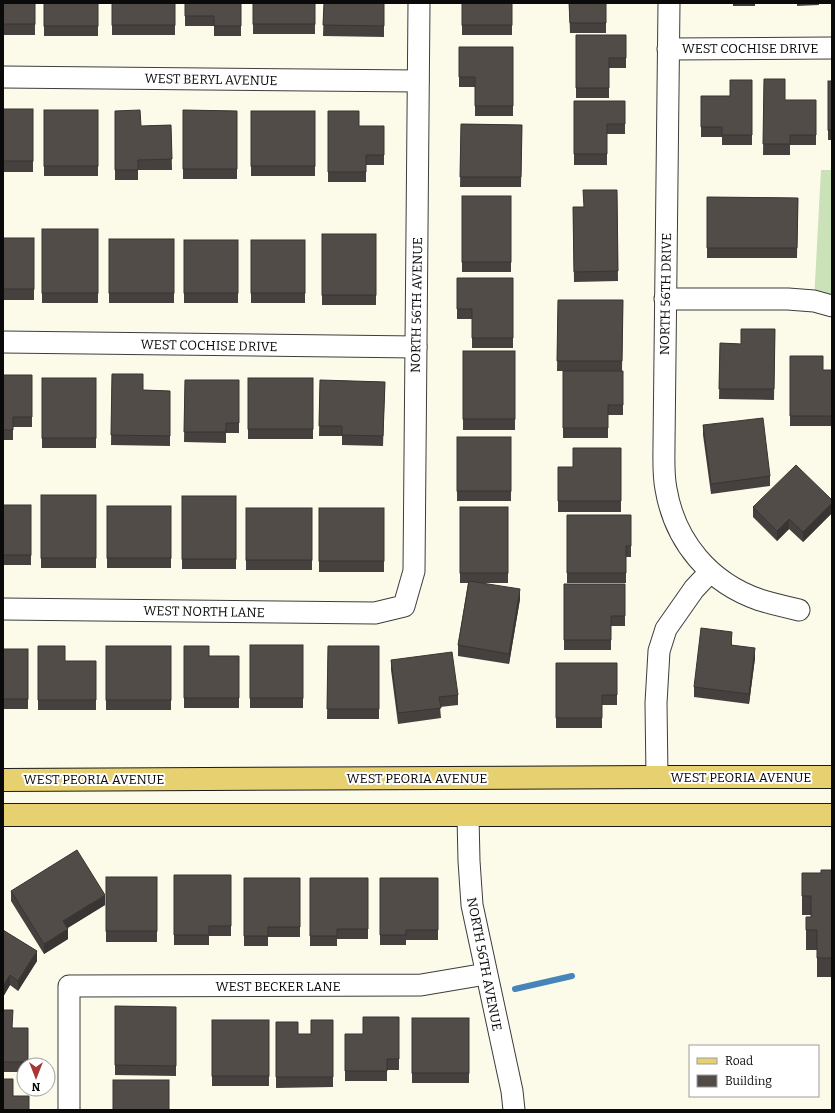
<svg xmlns="http://www.w3.org/2000/svg" width="835" height="1113" viewBox="0 0 835 1113" font-family="Bitter,serif">
  <style>
    .green { fill: #cbe1b8 }
    .lines { fill: none; stroke-linecap: round; stroke-linejoin: round }
    .stream { stroke: #4685ba; stroke-width: 6 }
    .minor-casing { stroke: #3d3d3d; stroke-width: 23 }
    .major-casing { stroke: #1b1b1b; stroke-width: 24 }
    .minor { stroke: #fff; stroke-width: 21 }
    .major { stroke: #e6d070; stroke-width: 22 }
    .wall { fill: #46413e }
    .shaded-wall { fill: #393532 }
    .building { fill: #514c48; stroke: #393532 }
    .labels { text-anchor: middle; stroke-width: 4; stroke-linejoin: round; paint-order: stroke }
    .street-label { font-size: 13px; fill: #0a0a0a; stroke: #fff }
  </style>
  <rect width="100%" height="100%" fill="#fcfae9"/>
  <path class="green" d="M821,170H832V306L814,301Z"/>
  <g class="lines">
    <path class="stream" d="M515,989L572,976"/>
    <defs>
      <g id="minor">
        <path d="M669,3L664,444C664,459 663,474 666,489C675,542 710,583 760,600C773,604 786,607 799,610"/>
        <path d="M668,49L832,48"/>
        <path d="M3,77L418,81"/>
        <path d="M665,299H788L814,301L832,306"/>
        <path d="M3,342L416,347"/>
        <path d="M3,609L375,613L404,606L414,571L419,3"/>
        <path d="M657,777L656,703L659,651L666,629L694,589L710,572"/>
        <path d="M468,816L469,861L472,905L512,1091L514,1110"/>
        <path d="M69,1110V986L421,985L486,974"/>
      </g>
      <g id="major">
        <path d="M3,780L657,777H832"/>
        <path d="M3,815H832"/>
      </g>
    </defs>
    <use href="#minor" class="minor-casing"/>
    <use href="#major" class="major-casing"/>
    <use href="#minor" class="minor"/>
    <use href="#major" class="major"/>
  </g>
  <g class="wall">
    <rect x="3" y="3" width="32" height="32"/>
    <rect x="44" y="3" width="54" height="33"/>
    <rect x="112" y="3" width="63" height="32"/>
    <path d="M185,3H241V36H214V26H185Z"/>
    <rect x="253" y="3" width="62" height="31"/>
    <path d="M324,3H384V37L323,36Z"/>
    <rect x="462" y="3" width="50" height="32"/>
    <path d="M569,3H606V33H570Z"/>
    <rect x="733" y="3" width="22" height="3"/>
    <path d="M797,3H819V5L797,6Z"/>
    <path d="M576,35H626V68H609V98H576Z"/>
    <path d="M459,47H513V116H475V87H459Z"/>
    <path d="M764,79L785,100H816V145H790V155H763Z"/>
    <path d="M752,80V145H722V137H701V96H730Z"/>
    <rect x="828" y="81" width="4" height="59"/>
    <path d="M574,101H625V134H607V165H574Z"/>
    <rect x="3" y="109" width="30" height="63"/>
    <rect x="44" y="110" width="54" height="66"/>
    <path d="M183,110L237,111V179H183Z"/>
    <path d="M115,111L141,126L171,125L172,170H138V180H115Z"/>
    <rect x="251" y="111" width="64" height="65"/>
    <path d="M328,111L359,126H384V165H366V182H328Z"/>
    <path d="M461,124L522,125L521,187H460Z"/>
    <path d="M617,190L618,281L574,282L573,207H583Z"/>
    <rect x="462" y="196" width="49" height="76"/>
    <path d="M707,197L798,198L797,258H707Z"/>
    <rect x="42" y="229" width="56" height="74"/>
    <rect x="322" y="234" width="54" height="71"/>
    <rect x="3" y="238" width="31" height="62"/>
    <rect x="109" y="239" width="65" height="64"/>
    <rect x="184" y="240" width="54" height="63"/>
    <rect x="251" y="240" width="54" height="63"/>
    <path d="M457,278H513V348H472V319H457Z"/>
    <path d="M558,300H623L622,371H557Z"/>
    <path d="M775,329L774,400L719,399L720,343L741,344Z"/>
    <rect x="463" y="351" width="52" height="79"/>
    <path d="M790,356L823,370H832V426H790Z"/>
    <path d="M563,371H623V415H608V438H563Z"/>
    <path d="M112,374L143,390L170,391V446L111,445Z"/>
    <path d="M3,375H32V427H13V440H3Z"/>
    <rect x="42" y="378" width="54" height="70"/>
    <rect x="248" y="378" width="65" height="61"/>
    <path d="M185,380H239V433H226V443L184,442Z"/>
    <path d="M320,380L385,382L383,446L342,445V436H319Z"/>
    <path d="M703,425L770,476V486L711,494L703,435Z"/>
    <rect x="457" y="437" width="54" height="64"/>
    <path d="M621,448V512H558V467H573Z"/>
    <rect x="41" y="495" width="55" height="73"/>
    <rect x="182" y="496" width="54" height="73"/>
    <path d="M832,500V513L803,542L789,529L777,541L753,517V507Z"/>
    <rect x="3" y="505" width="28" height="60"/>
    <rect x="107" y="506" width="64" height="62"/>
    <path d="M460,507H508V583H482L520,599L509,664L458,656V645L468,583H460Z"/>
    <rect x="246" y="508" width="66" height="62"/>
    <rect x="319" y="508" width="65" height="64"/>
    <path d="M567,515H631V557H626V583H567Z"/>
    <path d="M564,584H625V626H611V650H564Z"/>
    <path d="M732,642V645L755,658L749,704L694,697V687Z"/>
    <rect x="250" y="645" width="53" height="63"/>
    <path d="M38,646L65,661H96V710H38Z"/>
    <rect x="106" y="646" width="65" height="64"/>
    <path d="M184,646L209,656H239V708H184Z"/>
    <path d="M328,646H379V719H327Z"/>
    <rect x="3" y="649" width="25" height="60"/>
    <path d="M391,660L458,695V705L440,707L441,718L398,724L391,670Z"/>
    <path d="M556,663H617V705H602V728H556Z"/>
    <path d="M832,870V977H817V950H806V917H811V915H802V873H821Z"/>
    <path d="M174,875H231V936H209V945H174Z"/>
    <rect x="106" y="877" width="51" height="65"/>
    <path d="M244,878H300V937H268V946H244Z"/>
    <path d="M310,878H368V939H337V946H310Z"/>
    <path d="M380,878H438V940H406V945H380Z"/>
    <path d="M11,891L105,905L67,928L68,939L44,954L11,901Z"/>
    <path d="M3,930L37,961L18,991L10,985L3,997Z"/>
    <path d="M115,1006L176,1007V1076L115,1075Z"/>
    <path d="M3,1010L13,1028H28V1065H24V1072H3Z"/>
    <path d="M399,1017V1070H387V1081H345V1034H363Z"/>
    <rect x="412" y="1018" width="57" height="65"/>
    <rect x="212" y="1020" width="57" height="66"/>
    <path d="M333,1020V1087L276,1088V1022L298,1034H311Z"/>
  </g>
  <g class="shaded-wall">
    <path d="M832,503V513L803,542V532Z"/>
    <path d="M789,519V529L777,541V531Z"/>
    <path d="M520,589V599L509,664V654Z"/>
    <path d="M732,632V642L731,655V645Z"/>
    <path d="M755,648V658L749,704V694Z"/>
    <path d="M105,895V905L63,931V921Z"/>
    <path d="M68,929V939L44,954V944Z"/>
    <path d="M37,951V961L18,991V981Z"/>
    <path d="M10,975V985L3,997V986Z"/>
  </g>
  <g class="building">
    <rect x="3" y="3" width="32" height="21"/>
    <rect x="44" y="3" width="54" height="23"/>
    <rect x="112" y="3" width="63" height="22"/>
    <path d="M185,3H241V26H214V16H185Z"/>
    <rect x="253" y="3" width="62" height="21"/>
    <path d="M324,3H384V26L323,25Z"/>
    <rect x="462" y="3" width="50" height="22"/>
    <path d="M569,3H606V23H570Z"/>
    <path d="M576,35H626V58H609V88H576Z"/>
    <path d="M459,47H513V106H475V77H459Z"/>
    <path d="M764,79H785V100H816V135H790V144H763Z"/>
    <path d="M730,80H752V135H722V127H701V96H730Z"/>
    <rect x="828" y="81" width="4" height="49"/>
    <path d="M574,101H625V124H607V154H574Z"/>
    <rect x="3" y="109" width="30" height="52"/>
    <rect x="44" y="110" width="54" height="56"/>
    <path d="M140,110L141,126L171,125L172,159L138,160V170H115V111Z"/>
    <path d="M183,110L237,111V169H183Z"/>
    <rect x="251" y="111" width="64" height="55"/>
    <path d="M328,111H359V126H384V155H366V172H328Z"/>
    <path d="M461,124L522,125L521,177H460Z"/>
    <path d="M583,190H617L618,271L574,272L573,207H584Z"/>
    <rect x="462" y="196" width="49" height="66"/>
    <path d="M707,197L798,198L797,248H707Z"/>
    <rect x="42" y="229" width="56" height="64"/>
    <rect x="322" y="234" width="54" height="61"/>
    <rect x="3" y="238" width="31" height="51"/>
    <rect x="109" y="239" width="65" height="54"/>
    <rect x="184" y="240" width="54" height="53"/>
    <rect x="251" y="240" width="54" height="53"/>
    <path d="M457,278H513V338H472V309H457Z"/>
    <path d="M558,300H623L622,361H557Z"/>
    <path d="M741,329H775L774,389H719L720,343L741,344Z"/>
    <rect x="463" y="351" width="52" height="68"/>
    <path d="M790,356H823V370H832V416H790Z"/>
    <path d="M563,371H623V405H608V428H563Z"/>
    <path d="M112,374H143V390L170,391V436L111,435Z"/>
    <path d="M3,375H32V417H13V430H3Z"/>
    <rect x="42" y="378" width="54" height="60"/>
    <rect x="248" y="378" width="65" height="51"/>
    <path d="M185,380H239V423H226V432H184Z"/>
    <path d="M320,380L385,382L383,436L342,435V426H319Z"/>
    <path d="M763,418L770,476L711,484L703,425Z"/>
    <rect x="457" y="437" width="54" height="54"/>
    <path d="M573,448H621V501H558V467H573Z"/>
    <path d="M796,465L832,500V503L803,532L789,519L777,531L753,507Z"/>
    <rect x="41" y="495" width="55" height="63"/>
    <rect x="182" y="496" width="54" height="63"/>
    <rect x="3" y="505" width="28" height="50"/>
    <rect x="107" y="506" width="64" height="52"/>
    <rect x="460" y="507" width="48" height="66"/>
    <rect x="246" y="508" width="66" height="52"/>
    <rect x="319" y="508" width="65" height="53"/>
    <path d="M567,515H631V546H626V573H567Z"/>
    <path d="M469,581L520,589L509,654L458,645Z"/>
    <path d="M564,584H625V616H611V640H564Z"/>
    <path d="M701,628L732,632L731,645L755,648L749,694L694,687Z"/>
    <rect x="250" y="645" width="53" height="53"/>
    <path d="M38,646H65V661H96V700H38Z"/>
    <rect x="106" y="646" width="65" height="54"/>
    <path d="M184,646H209V656H239V698H184Z"/>
    <path d="M328,646H379V709H327Z"/>
    <rect x="3" y="649" width="25" height="50"/>
    <path d="M452,652L458,695L439,697L441,708L398,713L391,660Z"/>
    <path d="M556,663H617V695H602V718H556Z"/>
    <path d="M77,850L105,895L63,921L68,929L44,944L11,891Z"/>
    <path d="M821,870H832V958H817V930H806V917H811V896H802V873H821Z"/>
    <path d="M174,875H231V926H209V935H174Z"/>
    <rect x="106" y="877" width="51" height="54"/>
    <path d="M244,878H300V927H268V936H244Z"/>
    <path d="M310,878H368V929H337V936H310Z"/>
    <path d="M380,878H438V930H406V935H380Z"/>
    <path d="M3,930L37,951L18,981L10,975L3,986Z"/>
    <path d="M115,1006L176,1007V1066L115,1065Z"/>
    <path d="M3,1010H13L12,1028H28V1062H3Z"/>
    <path d="M363,1017H399V1059H387V1071H345V1034H363Z"/>
    <rect x="412" y="1018" width="57" height="55"/>
    <rect x="212" y="1020" width="57" height="56"/>
    <path d="M311,1020H333V1077H276V1022H298V1034H311Z"/>
    <path d="M3,1079H13V1096H29V1110H3Z"/>
    <rect x="113" y="1080" width="56" height="30"/>
  </g>
  <g class="labels">
    <g class="street-label">
      <text x="750" y="53">WEST COCHISE DRIVE</text>
      <text transform="translate(211 79) rotate(1)" y="5">WEST BERYL AVENUE</text>
      <text transform="translate(665 294) rotate(-89)" y="5">NORTH 56TH DRIVE</text>
      <text transform="translate(416 305) rotate(-89)" y="5">NORTH 56TH AVENUE</text>
      <text transform="translate(209 345) rotate(1)" y="5">WEST COCHISE DRIVE</text>
      <text transform="translate(204 611) rotate(1)" y="5">WEST NORTH LANE</text>
      <text x="741" y="782">WEST PEORIA AVENUE</text>
      <text x="417" y="783">WEST PEORIA AVENUE</text>
      <text x="94" y="784">WEST PEORIA AVENUE</text>
      <text transform="translate(485 964) rotate(79)" y="5">NORTH 56TH AVENUE</text>
      <text x="278" y="991">WEST BECKER LANE</text>
    </g>
  </g>
  <rect width="835" height="1113" fill="none" stroke="#0a0a0a" stroke-width="8"/>
  <rect x="689" y="1045" width="130" height="52" fill="#ffffff" stroke="#9d9d9d"/>
  <rect x="697" y="1058" width="20" height="6" fill="#e6d070" stroke="#9d9d9d"/>
  <text x="725" y="1065" font-size="12" fill="#0a0a0a">Road</text>
  <rect x="697" y="1075" width="20" height="12" fill="#514c48" stroke="#9d9d9d"/>
  <text x="725" y="1085" font-size="12" fill="#0a0a0a">Building</text>
  <g transform="translate(36 1077) rotate(180)"><circle r="19" fill="#ffffff" stroke="#9d9d9d"/>
  <path d="M0-3L7 15L0 10L-7 15Z" fill="#a63735"/>
  <text y="-6" font-size="11" font-weight="bold" text-anchor="middle" fill="#0a0a0a">N</text>
  </g>
</svg>
